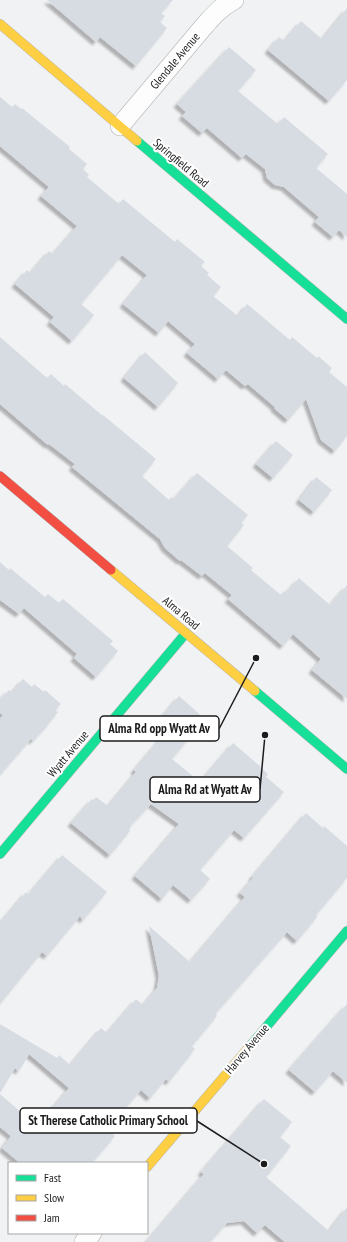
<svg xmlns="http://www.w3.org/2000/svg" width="347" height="1242" viewBox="0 0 347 1242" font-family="'PT Sans Narrow',sans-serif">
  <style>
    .building { fill: #d7dce3; filter: url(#shadow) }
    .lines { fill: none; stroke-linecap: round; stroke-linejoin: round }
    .street-casing { stroke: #b1b2b3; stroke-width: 20 }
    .fast-casing { stroke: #b1b2b3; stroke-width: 10 }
    .slow-casing { stroke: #b1b2b3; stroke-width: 10 }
    .jam-casing { stroke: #b1b2b3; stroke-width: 10 }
    .street { stroke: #fdfdfd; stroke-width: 19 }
    .fast { stroke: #16e098; stroke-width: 9 }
    .slow { stroke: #ffcf43; stroke-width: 9 }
    .jam { stroke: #f24e42; stroke-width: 9 }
    .labels { text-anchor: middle; stroke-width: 4; stroke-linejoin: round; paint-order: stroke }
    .street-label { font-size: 12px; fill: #1c1c1d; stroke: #fff }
    .leader { fill: none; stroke: #1c1c1d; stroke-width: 1.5 }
    .callout-dot { fill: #1c1c1d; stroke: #fff; stroke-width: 1.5 }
    .callout { fill: #fff; stroke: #1c1c1d; stroke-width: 1.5 }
    .callout-label { font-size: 13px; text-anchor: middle; font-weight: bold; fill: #1c1c1d }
  </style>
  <defs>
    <filter id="shadow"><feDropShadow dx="-3.5" dy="3.5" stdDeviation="1" flood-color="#0004"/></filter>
  </defs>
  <rect width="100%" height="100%" fill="#f1f2f4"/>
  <g class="building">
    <path d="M47,0H173L161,13L165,16L160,22L167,28L136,66L100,37L96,42Z"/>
    <path d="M347,8V80L329,101L268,50L279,37L284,41L301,21L322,39Z"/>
    <path d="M229,47L256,70L238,91L278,124L284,117L328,154L316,168L347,194V237L339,230L333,237L315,222L319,217L284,187L275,185L267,178L265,169L246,154L242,158L207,128L202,133L182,116L186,112L177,104Z"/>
    <path d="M0,97L12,107L15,104L21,109L22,108L70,147L69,149L87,164L83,169L89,175L87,177L119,204L123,199L175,242L177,239L205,262L201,266L209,273L207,275L221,287L213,296L238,316L247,304L290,340L292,337L317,358L318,356L332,368L329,372L347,387V436L335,451L321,440L306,399L288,420L274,408L275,407L248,384L245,386L226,370L218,379L187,353L195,344L168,321L159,333L123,304L147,275L122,255L81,304L94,315L72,341L50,322L54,317L15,284L27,270L30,273L49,251L53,254L77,226L41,196L49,187L0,146Z"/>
    <path d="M0,337L47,378L51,374L64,386L65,384L103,416V415L156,459L142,476L169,500L171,497L174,499L197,473L248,515L241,523L244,525L227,546L253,568L251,570L281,595L284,591L286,593L299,578L330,605L347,585V699L312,670L321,659L293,634L283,646L228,599L232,595L205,573L202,576L181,560L180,561L165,548L160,539L72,467L75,464L49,444L48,445L0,404Z"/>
    <path d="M145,352L178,383L158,407L124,378Z"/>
    <path d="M276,441L293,455L273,478L256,464Z"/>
    <path d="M316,477L332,490L314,512L299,500Z"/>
    <path d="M0,562L9,570L10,568L45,597L48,594L59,603L63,599L113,641L110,644L118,651L96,677L74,658L77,654L24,608L19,614L0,600Z"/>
    <path d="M23,679L32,687L34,684L44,692L45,690L61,704L55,710L58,712L46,727L33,741L31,739L0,775V719L3,715L0,713V699L9,690L12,692Z"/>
    <path d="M179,696L205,719L172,759L200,782L233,743L261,767H260L268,774L266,777L284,792L244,838L234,830L200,870L210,879L191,900L173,885L162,899L135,876L179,824L151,804L130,826L131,827L129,830L130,831L110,855L71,823L92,799L93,800L96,797L108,806L136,772L134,770L161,738L151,730Z"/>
    <path d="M306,813L323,828L324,826L347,846V878L316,915L317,917L297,941L287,932L215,1014L217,1016L192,1046L195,1049L169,1082L166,1079L150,1098L141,1090L111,1125L117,1130L113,1135L115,1136L92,1163H20L2,1148L11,1136L0,1127V1094L37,1126L69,1088L29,1054L19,1071L15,1068L0,1093V1024L57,1058L59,1055L70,1065L101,1028L107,1033L136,999L143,1005L157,988L159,976L149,926L190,962L245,897L240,893L253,878L252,877Z"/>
    <path d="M62,855L107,892L83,920L80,916L47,956L42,952L0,1004V923L26,892L28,895Z"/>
    <path d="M347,1004V1083L333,1071L315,1092L289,1070Z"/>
    <path d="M264,1099L292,1122L280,1137L291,1146L266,1177L329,1231L347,1207V1242H285L265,1225L257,1233L244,1221L227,1223L210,1242H146L204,1174L201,1172Z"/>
  </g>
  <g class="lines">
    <defs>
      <g id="street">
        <path d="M120,126L205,25C214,15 222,6 234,0"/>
        <path d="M84,1242L92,1233"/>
      </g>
      <g id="fast">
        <path d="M137,141L347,319"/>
        <path d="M255,691L347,769"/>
        <path d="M0,854L186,633"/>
        <path d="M251,1045L347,931"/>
      </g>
      <g id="slow">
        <path d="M0,24L137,141"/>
        <path d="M111,570L255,691"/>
        <path d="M147,1167L251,1045"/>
      </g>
      <path id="jam" d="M0,476L111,570"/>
    </defs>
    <use href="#street" class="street-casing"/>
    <use href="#fast" class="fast-casing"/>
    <use href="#slow" class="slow-casing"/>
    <use href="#jam" class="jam-casing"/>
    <use href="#street" class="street"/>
    <use href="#fast" class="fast"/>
    <use href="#slow" class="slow"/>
    <use href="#jam" class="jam"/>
  </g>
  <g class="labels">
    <g class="street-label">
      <text transform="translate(175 61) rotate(-50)" y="4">Glendale Avenue</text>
      <text transform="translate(181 163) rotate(40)" y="4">Springfield Road</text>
      <text transform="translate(181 613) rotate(40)" y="4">Alma Road</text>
      <text transform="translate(68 754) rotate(-50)" y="4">Wyatt Avenue</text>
      <text transform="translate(247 1049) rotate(-50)" y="4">Harvey Avenue</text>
    </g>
  </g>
  <path class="leader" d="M256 658L219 729M265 735L260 789M264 1164L197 1121"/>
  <g class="callout-dot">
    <circle cx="256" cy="658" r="4"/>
    <circle cx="265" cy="735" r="4"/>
    <circle cx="264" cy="1164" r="4"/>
  </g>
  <g class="callout">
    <rect x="100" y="716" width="119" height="25" rx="4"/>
    <rect x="150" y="777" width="110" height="25" rx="4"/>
    <rect x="20" y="1108" width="177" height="25" rx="4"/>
  </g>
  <g class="callout-label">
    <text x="159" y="733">Alma Rd opp Wyatt Av</text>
    <text x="205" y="794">Alma Rd at Wyatt Av</text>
    <text x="108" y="1125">St Therese Catholic Primary School</text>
  </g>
  <rect x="8" y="1162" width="140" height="72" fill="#ffffff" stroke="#a4a4a5"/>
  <rect x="16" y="1175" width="20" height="6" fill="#16e098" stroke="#a4a4a5"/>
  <text x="44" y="1182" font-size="12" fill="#1c1c1d">Fast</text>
  <rect x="16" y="1195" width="20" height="6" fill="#ffcf43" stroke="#a4a4a5"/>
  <text x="44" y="1202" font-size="12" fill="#1c1c1d">Slow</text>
  <rect x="16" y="1215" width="20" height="6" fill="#f24e42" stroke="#a4a4a5"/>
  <text x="44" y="1222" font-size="12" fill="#1c1c1d">Jam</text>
</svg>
